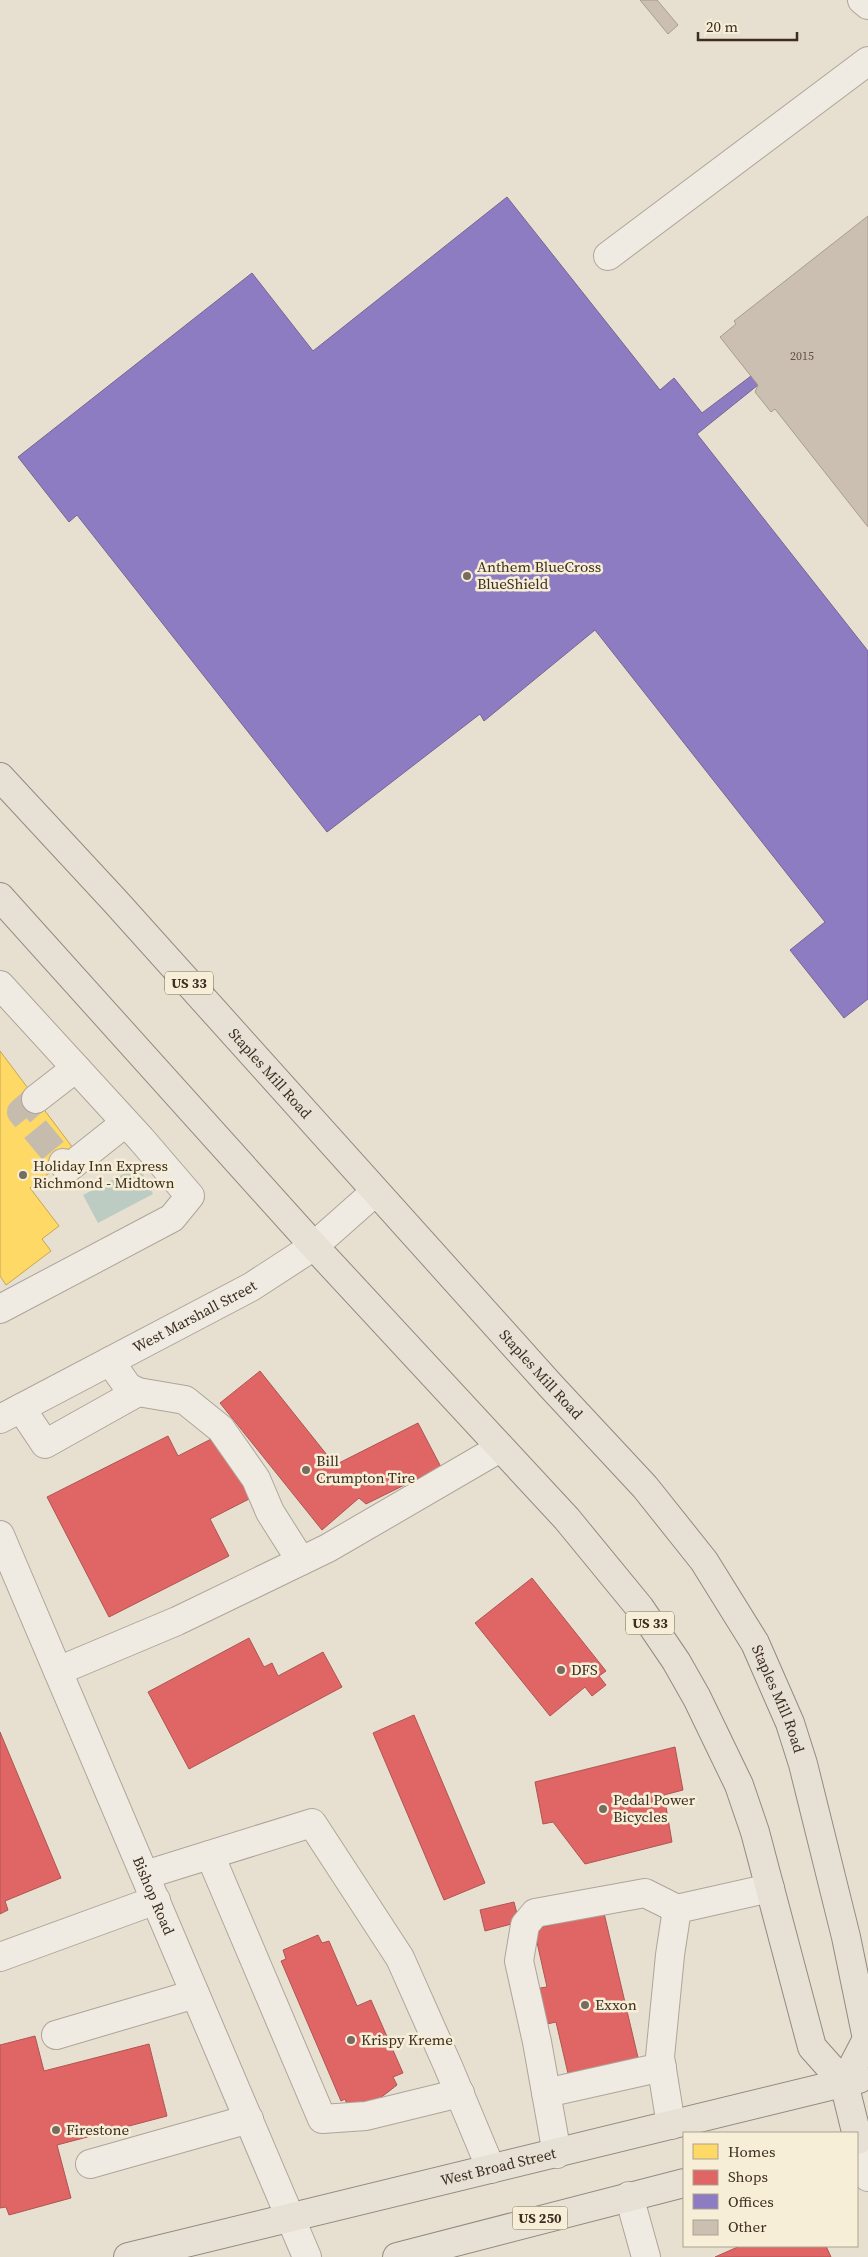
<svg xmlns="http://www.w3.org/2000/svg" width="868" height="2257" viewBox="0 0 868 2257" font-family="'Source Serif 4',serif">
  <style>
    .water { fill: #bcccc2 }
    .homes { fill: #ffd966; stroke: #c5a651 }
    .shops { fill: #e06666; stroke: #af5551 }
    .offices { fill: #8e7cc3; stroke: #766592 }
    .building { fill: #cbbfb2; stroke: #a89c90 }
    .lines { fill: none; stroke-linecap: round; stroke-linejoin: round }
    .minor-tunnel { stroke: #c5bcae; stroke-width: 28; stroke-dasharray: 28 14; stroke-linecap: butt }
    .minor-casing { stroke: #ada599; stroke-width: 30 }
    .major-casing { stroke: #928b80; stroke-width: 30 }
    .minor { stroke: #efebe3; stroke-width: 28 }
    .major { stroke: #e6e1d4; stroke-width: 28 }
    .poi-dot { fill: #786c5e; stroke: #f7eed8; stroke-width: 2 }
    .labels { text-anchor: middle; stroke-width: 5; stroke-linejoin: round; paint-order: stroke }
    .number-label { font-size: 12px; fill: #605244 }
    .shield { fill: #f7eed8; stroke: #756857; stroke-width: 1 }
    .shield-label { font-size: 14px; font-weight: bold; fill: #3d2e20 }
    .poi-label { font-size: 15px; fill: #3d2e20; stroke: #f7eed8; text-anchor: start }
    .street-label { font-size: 15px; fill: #3d2e20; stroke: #f7eed8 }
  </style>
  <rect width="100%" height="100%" fill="#e7e0d1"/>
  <path class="water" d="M139,1166L153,1194L98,1223L83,1195Z"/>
  <path class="homes" d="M0,1051L76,1152L30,1188L59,1226L42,1239L51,1251L6,1285L0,1276Z"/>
  <g class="shops">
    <path d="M260,1371L335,1465L418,1423L441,1467L366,1504L359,1498L322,1530L220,1403Z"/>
    <path d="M221,1434L253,1497L210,1519L229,1556L109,1617L47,1497L168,1436L178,1456Z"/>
    <path d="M532,1578L606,1671L599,1676L606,1685L592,1696L585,1687L550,1716L475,1623Z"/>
    <path d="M249,1638L264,1667L272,1663L278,1676L323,1652L342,1687L189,1769L148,1692Z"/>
    <path d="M414,1715L485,1883L444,1900L373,1733Z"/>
    <path d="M0,1732L61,1878L5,1901L8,1910L0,1914Z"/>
    <path d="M675,1747L683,1790L664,1795L672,1842L585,1864L553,1822L543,1824L535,1782Z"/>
    <path d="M514,1902L519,1922L485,1931L480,1910Z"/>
    <path d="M604,1913L640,2066L570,2082L556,2022L547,2024L540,1988L547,1987L534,1929Z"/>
    <path d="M318,1935L322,1943L329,1941L357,2006L371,2000L403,2073L393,2077L397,2085L379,2099L356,2104H347L345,2099L341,2101L281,1961L286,1959L283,1950Z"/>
    <path d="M35,2036L44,2071L149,2044L167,2116L57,2145L71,2198L9,2215L6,2207L0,2208V2045Z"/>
    <path d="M740,2246H826L831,2257H715Z"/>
  </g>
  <path class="offices" d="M507,197L660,390L674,378L702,413L751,376L758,385L697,434L868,651V999L844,1018L790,950L825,922L595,630L484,721L480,714L327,832L77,515L69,522L18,457L252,273L313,351Z"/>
  <g class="building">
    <path d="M640,0H657L678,25L668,34Z"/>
    <path d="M868,216V527L775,409L771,412L755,392L758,385L720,337L736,324L734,321Z"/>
  </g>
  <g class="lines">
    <path class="minor-tunnel" d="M36,1099L21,1112L63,1163"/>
    <defs>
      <g id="minor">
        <path d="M862,0L868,5"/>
        <path d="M608,256L868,61"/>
        <path d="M0,985L141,1139L190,1196L172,1218L0,1309"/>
        <path d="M36,1099L76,1068"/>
        <path d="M63,1163L67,1169L125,1123"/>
        <path d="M110,1361L128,1387L138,1392L185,1400L221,1429L256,1479L270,1512L301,1561"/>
        <path d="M21,1408L45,1444L138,1392"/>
        <path id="s1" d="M0,1419L251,1287L314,1246L375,1192"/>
        <path id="s2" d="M0,1535L307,2257"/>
        <path d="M58,1671L177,1621L328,1548L500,1448"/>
        <path d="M210,1855L322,2119L366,2116L460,2093"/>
        <path d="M145,1875L312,1823L400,1958L448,2066L491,2169"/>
        <path d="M0,1957L156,1900"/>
        <path d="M56,2035L195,1994"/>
        <path d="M546,2093L662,2067"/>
        <path d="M671,2125L660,2057L670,1955L677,1909L770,1888"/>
        <path d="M858,2140L868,2177"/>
        <path d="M557,2154L537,2042L519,1961L525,1925L535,1913L645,1893L677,1909"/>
        <path d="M90,2164L249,2119"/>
        <path d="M629,2196L646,2257"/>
      </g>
      <g id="major">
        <path id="s3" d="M0,777L115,901L550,1385L645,1487L704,1561L755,1643L790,1723L803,1764L846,1937L867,2039L844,2083"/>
        <path d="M0,897L314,1246L567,1519L640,1608L676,1661L697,1698L739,1785L755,1832L812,2047L844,2083L858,2140"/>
        <path id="s4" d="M128,2257L859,2079"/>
        <path d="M397,2257L684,2183"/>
      </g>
    </defs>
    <use href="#minor" class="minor-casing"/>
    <use href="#major" class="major-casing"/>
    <use href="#minor" class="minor"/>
    <use href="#major" class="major"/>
  </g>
  <g class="poi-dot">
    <circle cx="467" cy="576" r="5"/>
    <circle cx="23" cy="1175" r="5"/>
    <circle cx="306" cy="1470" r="5"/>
    <circle cx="561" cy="1670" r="5"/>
    <circle cx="603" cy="1809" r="5"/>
    <circle cx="585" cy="2005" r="5"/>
    <circle cx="351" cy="2040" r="5"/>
    <circle cx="56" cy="2130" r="5"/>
  </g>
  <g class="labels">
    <g class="number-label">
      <text x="802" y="360">2015</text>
    </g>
    <g class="shield">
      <rect x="165" y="971.5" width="48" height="23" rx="4"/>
      <rect x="626" y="1611.5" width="48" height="23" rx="4"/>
      <rect x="512.5" y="2206.5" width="55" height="23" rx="4"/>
    </g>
    <g class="shield-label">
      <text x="189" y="988">US 33</text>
      <text x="650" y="1628">US 33</text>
      <text x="540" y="2223">US 250</text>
    </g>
    <g class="poi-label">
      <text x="477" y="572">Anthem BlueCross<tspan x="477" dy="17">BlueShield</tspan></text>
      <text x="33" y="1171">Holiday Inn Express<tspan x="33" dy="17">Richmond - Midtown</tspan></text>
      <text x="316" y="1466">Bill<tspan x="316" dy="17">Crumpton Tire</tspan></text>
      <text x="571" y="1675">DFS</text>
      <text x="613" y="1805">Pedal Power<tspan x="613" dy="17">Bicycles</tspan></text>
      <text x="595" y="2010">Exxon</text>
      <text x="361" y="2045">Krispy Kreme</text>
      <text x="66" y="2135">Firestone</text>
    </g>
    <g class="street-label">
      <text dy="5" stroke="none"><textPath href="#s3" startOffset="401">Staples Mill Road</textPath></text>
      <text dy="5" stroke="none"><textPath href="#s1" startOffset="220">West Marshall Street</textPath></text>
      <text dy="5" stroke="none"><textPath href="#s3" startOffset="806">Staples Mill Road</textPath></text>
      <text dy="5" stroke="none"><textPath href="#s3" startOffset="1211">Staples Mill Road</textPath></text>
      <text dy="5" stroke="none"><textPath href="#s2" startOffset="392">Bishop Road</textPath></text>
      <text dy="5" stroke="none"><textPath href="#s4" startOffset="381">West Broad Street</textPath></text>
    </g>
  </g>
  <rect x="683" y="2132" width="175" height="115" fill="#f7eed8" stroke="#ada18e"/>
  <rect x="693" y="2144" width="25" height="15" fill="#ffd966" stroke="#ada18e"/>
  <text x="728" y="2157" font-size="15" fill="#3d2e20">Homes</text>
  <rect x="693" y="2170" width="25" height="15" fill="#e06666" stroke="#ada18e"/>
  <text x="728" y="2182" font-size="15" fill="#3d2e20">Shops</text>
  <rect x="693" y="2194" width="25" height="15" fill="#8e7cc3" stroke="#ada18e"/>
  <text x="728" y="2207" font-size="15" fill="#3d2e20">Offices</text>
  <rect x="693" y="2220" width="25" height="15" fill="#cbbfb2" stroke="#ada18e"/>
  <text x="728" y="2232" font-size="15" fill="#3d2e20">Other</text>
  <path d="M698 32v8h99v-8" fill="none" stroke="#3d2e20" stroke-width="2.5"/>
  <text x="706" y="32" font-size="15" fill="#3d2e20" stroke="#f7eed8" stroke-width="4" paint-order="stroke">20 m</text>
</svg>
